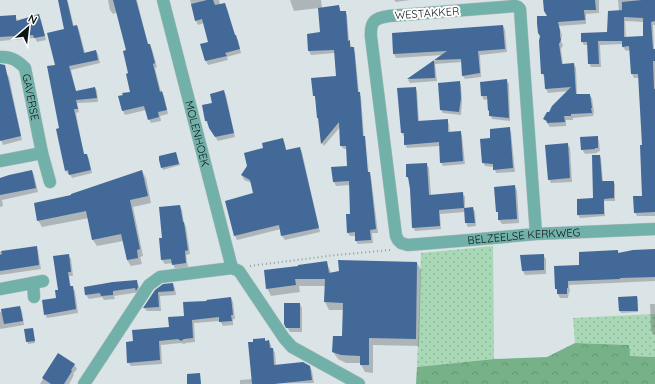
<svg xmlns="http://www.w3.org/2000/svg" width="655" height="384" viewBox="0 0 655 384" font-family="Quicksand,sans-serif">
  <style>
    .grass { fill: url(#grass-dots) }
    .forest { fill: url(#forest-crowns) }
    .shadow { fill: #0003; fill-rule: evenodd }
    .building { fill: #426997; fill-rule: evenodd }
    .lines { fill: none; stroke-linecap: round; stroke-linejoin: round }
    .minor-casing { stroke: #b6bec0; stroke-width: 13 }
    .path { stroke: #959c9e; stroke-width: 2; stroke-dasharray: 1 3; stroke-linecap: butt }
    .minor { stroke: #72b1aa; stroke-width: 12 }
    .labels { text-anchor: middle; stroke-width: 4; stroke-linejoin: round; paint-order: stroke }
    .street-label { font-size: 11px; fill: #101314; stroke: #fff }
  </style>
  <defs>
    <pattern id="grass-dots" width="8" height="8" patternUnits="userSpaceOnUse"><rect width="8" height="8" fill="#a9d8b6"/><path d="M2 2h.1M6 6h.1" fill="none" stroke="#90b89c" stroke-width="1.8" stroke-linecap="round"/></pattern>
    <pattern id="forest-crowns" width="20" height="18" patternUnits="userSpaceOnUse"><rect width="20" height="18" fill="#76b188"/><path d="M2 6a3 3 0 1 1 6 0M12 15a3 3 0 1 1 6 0" fill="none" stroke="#659774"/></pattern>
  </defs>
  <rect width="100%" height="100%" fill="#dae3e6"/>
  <g class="grass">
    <path d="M493,246L494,359L417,367L421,253Z"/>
    <path d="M655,314V357L629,356V345L575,343L573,318Z"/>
  </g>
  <path class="forest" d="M575,343L629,345L630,356L655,357V384H416L417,367L494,359L547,357Z"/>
  <g class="shadow">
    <path d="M60,0H67L68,2L74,27L77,26L79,30L85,53L96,51L98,54L100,63L71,70L76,92L95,88L97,91L98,102L77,103L79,112L76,113L84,155H87L89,159L92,173L72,178L70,174H68L66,171L60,129L56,66L65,30Z"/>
    <path d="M108,0H137L148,45H150L152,49L157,67L155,68L161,92H162L164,96L168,114L160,116L161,121L151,123L149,119L146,110L125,115L123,111L120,97L132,92L128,50L118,12L113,14L110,10Z"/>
    <path d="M190,0H219L220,5L224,4L227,8L235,36L238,40L241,53L227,57L228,60L208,65L206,61L202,44L209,43L204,23L198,25L196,21Z"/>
    <path d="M290,0H321L322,8L339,6L341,12H345L347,15L349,41L351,45L352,48H353L355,52L359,93L361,97L367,177H369L366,140L369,172L371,177L378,233H372L373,243L358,244L356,241V236H350L348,233L351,215L350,185L336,186L334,182L332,168L349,167L348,149H344L341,146V126L324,146L322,143L319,120L312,79L337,77L335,53L311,55L309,51L308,35L321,33L319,8L294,11Z"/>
    <path d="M394,0H410L396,2Z"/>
    <path d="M544,0H599V13L586,14V24L559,26L562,35L561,41L563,45L561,49L563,65L574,64L576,68L577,95H589L592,98L594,112L593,116L573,118V120H566V126L550,127L544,119L569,91L548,93L546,89L544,77L542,73L548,17Z"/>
    <path d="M618,0H655V25H653L654,50L655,51V216H637L635,212L643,197V146L640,78H634L632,74L630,50L626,51L623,47V44L600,45L601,67H591L589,63L588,45H584L582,42L608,33L619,11ZM625,21L644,22V37L626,38Z"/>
    <path d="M15,16L18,21L39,16L41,20L46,40L37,42L35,38L0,41V17Z"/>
    <path d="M503,26L505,30L507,52L480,55L481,77L465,79L463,76L462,62L435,64L437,81L410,83L408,80L443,55L396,58L394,54L393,34Z"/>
    <path d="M6,73L9,77L22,140L3,145L0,137V74Z"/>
    <path d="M506,80L509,84L510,121L492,119L489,110L488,99L484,100L482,96Z"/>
    <path d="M459,82L461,85L462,101L461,115L443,113L441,110Z"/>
    <path d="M415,88L417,91L419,122L447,121L449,124L450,133L460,132L462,136L465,164L443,166L441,162L440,146L407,148L405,144V136L404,137L402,133Z"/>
    <path d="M223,91L226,95L235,137L218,141L212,132L206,121L213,103Z"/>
    <path d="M509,128L511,132L515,172L496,173L494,167L485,166L483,162L491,139Z"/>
    <path d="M597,137L599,141L600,151L597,152V153L585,154L582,149Z"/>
    <path d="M282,139L285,144L286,151L300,148L302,152L320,232L285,240L282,236L281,229L237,240L235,236L254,194L252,183L244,180L242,175L264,149Z"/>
    <path d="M567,144L570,148L572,182L551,183L549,179Z"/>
    <path d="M176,153L180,165L163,170L160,160Z"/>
    <path d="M600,156L601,158L603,182H613L615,184V201H604L605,216L580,218L578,215V200L594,199Z"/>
    <path d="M426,164L429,168L431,196L462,193L465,197V209L473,208L475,212L476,226L468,227L466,223L465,212L440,214L441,229L415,231L413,227L410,180L407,177Z"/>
    <path d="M32,171L34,175L38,192L2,200L3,206L0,207V179Z"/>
    <path d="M142,171L146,178L151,203L133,207L143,256L140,257L142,264L131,266L127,260L123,241L97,246L93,240L89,218L42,227L38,220L72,196Z"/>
    <path d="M515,186L517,191L519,223L502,224L499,220V215L497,211Z"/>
    <path d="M180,206L182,210L184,223L186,227L190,254L186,255L188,267L175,269L173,263L165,264L162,260L164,239Z"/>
    <path d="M36,247L38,251L41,269L0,275V252Z"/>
    <path d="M655,250V281L569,285L570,292H569L568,298H560L558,294V292L556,289L580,266L618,251L619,253Z"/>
    <path d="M68,255L71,259L73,276H69L71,287H72L75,291L78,313L47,318L45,314L57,299Z"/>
    <path d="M543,255L546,259V274L525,275L523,271L522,256Z"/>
    <path d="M326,262L330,270L331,273L417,263L421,270L419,346L373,345V373L365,372L361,365V363H346L338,359L333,352L343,337V310H329L325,302V286H299L300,292L271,296L267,288Z"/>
    <path d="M137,282L139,286L140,292L114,296L115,299L104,300L102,297L89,299L86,295L85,287Z"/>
    <path d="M173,284L175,288L176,295L160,296L161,311H147L144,308L155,291Z"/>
    <path d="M637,297L638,299V312L621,313L620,311Z"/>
    <path d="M231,298L233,302L235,319H233V325L223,326L220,321L194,323L195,342L186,343L184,344L181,343L161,345L162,364L131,366L128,362L134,342L170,328L185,316L208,302Z"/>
    <path d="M300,304L302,308V332H290L285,324Z"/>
    <path d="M650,304H655V334H653L651,330Z"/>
    <path d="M20,307L22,311L24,325L0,329V312Z"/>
    <path d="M33,329L35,343L28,344L25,330Z"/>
    <path d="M264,339L265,342L269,341L271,345L272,349H273L275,353L276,366H310L312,371L314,383L240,384V380L253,379Z"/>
    <path d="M58,355L74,364L77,369L73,374L74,375L69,384H40Z"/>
  </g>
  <g class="building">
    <path d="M58,0H67L73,26L77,25L84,53L96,50L98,60L69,66L76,91L95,87L97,98L76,100L78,109H74L84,154H87L91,170L69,175L68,170L65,171L56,129L59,128L47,66L55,65L47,33L64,29Z"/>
    <path d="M113,0H136L148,44H150L155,63L153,64L160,92L162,91L167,110L158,112L159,117L148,120L144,106L122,111L118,96L123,95L122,93L130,92L126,74L128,73L123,51L126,50Z"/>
    <path d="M207,0H213L215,5L225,3L235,35H236L240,49L225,53L227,56L205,61L200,44L208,42L202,19L195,21L191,4Z"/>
    <path d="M543,0H595L596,10H584L585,20L558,22L560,31V36L561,40L559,44L562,64L574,63L576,94H590L592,108H591L592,113L571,114V116H564L565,122L547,123V121L543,119L547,112H549L552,106L571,87L545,89L544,74H541L539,41L540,36L538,33L537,23V16H547L544,11Z"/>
    <path d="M642,0H655V21L651,22L653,49H655V61H653L654,89H655V212L634,213L633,196H642L640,145H642L638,74H631L629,46L622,47V41H598L599,64H588L587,42H581V33L607,32L608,11L622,10V2ZM624,17L643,18V36L624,37Z"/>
    <path d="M339,5L340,11H346L348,41L350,40V47H354L358,92H360L363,136H365L368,172H370L376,229L370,230L371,240L355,241V232L347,233L346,214H350L349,181L333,182L331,167L347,166L346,146H340L339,122L321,144L318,118H317L315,96H313L311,78L336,76L334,50L308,51L307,34L320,32L318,8Z"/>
    <path d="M39,14L45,36L34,38L33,35L0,37V16L16,15V21Z"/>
    <path d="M503,25L505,49L478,51L480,73L462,76L461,59L434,60L435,78L407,79L447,51L393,54L392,33Z"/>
    <path d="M0,64L5,65L21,136L0,141Z"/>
    <path d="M507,79L509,118L489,116V110L488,111L487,96H481L480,82Z"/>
    <path d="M460,81L461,98L459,112L440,110L438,83Z"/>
    <path d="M416,87L418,121L448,119V132L461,131L463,161L440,163L439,142L404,145V133H401L397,88Z"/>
    <path d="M224,90L234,133L215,137L209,128L207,121H205L202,105L212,103L210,94Z"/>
    <path d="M510,127L513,168L493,170V164L482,163L480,139L490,138V129Z"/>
    <path d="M598,136V148H595V149L581,150L580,137Z"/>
    <path d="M283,138L286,150L300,147L319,228L281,236L279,225L234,236L225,201L253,193L250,180L241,175L247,166L244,153L263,148L262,143Z"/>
    <path d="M568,143L570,178L548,180L545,145Z"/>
    <path d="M176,152L179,164L161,168L159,160V156Z"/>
    <path d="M592,155H600L602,181H614V198L604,199V214L577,215V199L593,198Z"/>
    <path d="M427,163L429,195L463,192L464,208L473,207L475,223H465L464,208L439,210L440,226L412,228L410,189L408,177H406V164Z"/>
    <path d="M32,170L36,188L0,195V178L9,175Z"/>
    <path d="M142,170L148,196L130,200L140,249L137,250L138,258L127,260L121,234L92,240L86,211L37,221L34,203L71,195V194Z"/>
    <path d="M515,185L517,219L498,220V212H496L494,187Z"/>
    <path d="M180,205L183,222H184L188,250L185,251L186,263L172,265L171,259L161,260L159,238H162L159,207Z"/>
    <path d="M37,246L39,265L0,271V255L2,254L1,251Z"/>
    <path d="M655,249V277L620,278V279L568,281V288H567V294H557V289H555L554,266L579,265V252L618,250V253L633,250Z"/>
    <path d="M69,254L71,272H68L70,286H73L76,309L44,315L42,300L56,298L55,290H58L53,256Z"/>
    <path d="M544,254V270L522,271L520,255Z"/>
    <path d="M338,260L417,262L416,339L369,338V365H360V356L341,355L332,352L333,336H342L343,303L324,302L325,279H295L296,285L266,289L264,270L298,266V265L327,261L329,273L339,271Z"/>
    <path d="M137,280L138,287L136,291L135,288L113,291V295L101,296L100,293L85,295L84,287L113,282Z"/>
    <path d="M173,283L174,291L158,292L159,307L143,308L155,290L163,284Z"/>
    <path d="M637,296L638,311H619L618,297Z"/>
    <path d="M231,297L233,315H231L232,321L219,322V317L192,320L193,338L184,339L181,341L178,339L159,341L160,360L127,363L126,342L133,341L132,330L169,327L168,317L184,316L183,302L207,301L206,300Z"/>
    <path d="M284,303H300V328H286L284,324Z"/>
    <path d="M20,306L23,321L4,324L1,309Z"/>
    <path d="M33,328L35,341L26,342L24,329Z"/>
    <path d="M265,338V341L269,340L270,348H273L274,365L303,362L310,366L312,380L274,384H252L248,342H253V339Z"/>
    <path d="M58,353L75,364L71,370L72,371L64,384H51L42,378Z"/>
    <path d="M200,373L201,384H187V374Z"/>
  </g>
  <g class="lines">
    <defs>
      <g id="minor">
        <path id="s1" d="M163,0L232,268"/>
        <path id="s2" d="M0,57C11,56 18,61 25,68L42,153L50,182"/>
        <path d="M0,161L42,153"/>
        <path id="s3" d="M536,234L522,38L520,9L518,7L515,6L389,16C374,18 370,22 371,37L396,236L398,240L401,243L408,245L470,240L536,234L655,229"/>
        <path d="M33,283L34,297"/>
        <path d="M0,289L43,281"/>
        <path d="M84,384L149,285L160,277L232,268L239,271L284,338L292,347L359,384"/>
      </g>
    </defs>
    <use href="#minor" class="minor-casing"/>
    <path class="path" d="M250,266L336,255L390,250"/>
    <use href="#minor" class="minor"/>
  </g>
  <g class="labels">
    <g class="street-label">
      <text transform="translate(427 13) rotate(-4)" y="4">WESTAKKER</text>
      <text dy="4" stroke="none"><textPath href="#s2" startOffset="58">GAVERSE</textPath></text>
      <text dy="4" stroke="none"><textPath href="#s1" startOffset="138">MOLENHOEK</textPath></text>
      <text dy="4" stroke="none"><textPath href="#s3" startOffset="723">BELZEELSE KERKWEG</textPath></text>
    </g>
  </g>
  <g transform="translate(28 28) rotate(28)" stroke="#ffffff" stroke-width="3" paint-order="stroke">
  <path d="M0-3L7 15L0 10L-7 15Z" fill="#101314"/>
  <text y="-6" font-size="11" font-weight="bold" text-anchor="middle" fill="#101314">N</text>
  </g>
</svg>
